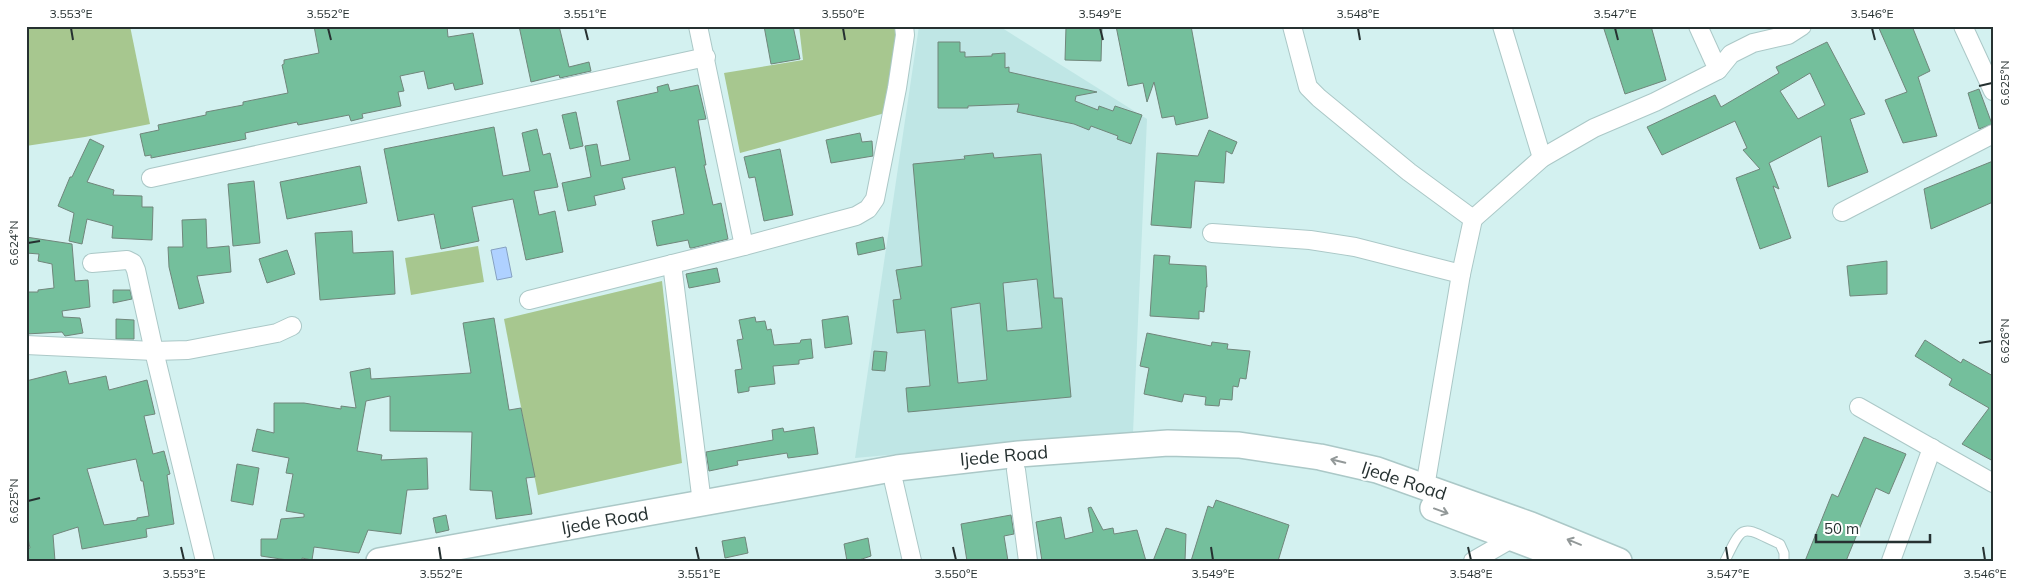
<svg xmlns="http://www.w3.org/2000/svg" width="2019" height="587" viewBox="0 0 2019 587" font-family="Mulish,sans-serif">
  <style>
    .built { fill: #bfe6e5 }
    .green { fill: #a7c78f }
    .water { fill: #afd1ff; stroke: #86a1c1 }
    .building { fill: #74bf9c; stroke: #70867b; fill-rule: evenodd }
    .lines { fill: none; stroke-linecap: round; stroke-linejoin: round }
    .lane-casing { stroke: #abc8c7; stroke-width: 11 }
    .street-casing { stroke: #abc8c7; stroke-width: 20 }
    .secondary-casing { stroke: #abc8c7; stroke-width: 28 }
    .lane { stroke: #fff; stroke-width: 9 }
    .street { stroke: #fff; stroke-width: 18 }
    .secondary { stroke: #fff; stroke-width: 25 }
    .oneway { stroke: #929898 }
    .ticks { fill: none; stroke: #263131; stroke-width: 2 }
    .labels { text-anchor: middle; stroke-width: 4.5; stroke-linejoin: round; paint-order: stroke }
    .street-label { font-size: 18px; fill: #263131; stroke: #fff }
    .neatline { fill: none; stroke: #263131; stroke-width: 2 }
    .ticks-label { font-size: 12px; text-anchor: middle; fill: #263131 }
  </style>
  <rect width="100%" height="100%" fill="#d3f1f0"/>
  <path class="built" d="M919,26H999L1147,119L1133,433L855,458Z"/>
  <g class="green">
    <path d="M26,26H130L150,124L85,137L26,146Z"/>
    <path d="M799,26H895L897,45L885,113L740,153L724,73L803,60Z"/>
    <path d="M478,246L484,282L411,295L405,258Z"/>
    <path d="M662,281L682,463L538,495L504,319Z"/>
  </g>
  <path class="water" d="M506,247L512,277L497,280L491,250Z"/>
  <g class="building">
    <path d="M314,26H447L448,37L473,33L483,84L455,90L453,83L428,89L424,71L400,76L404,91L398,92L401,106L362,114L363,118L351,121L349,115L298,125L297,122L245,133L246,139L151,158V155L145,156L140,134L159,130L158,125L206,115V112L243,105V102L288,93L282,65L284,64V60L319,53Z"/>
    <path d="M519,26H559L569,67L589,62L591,71L560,78L559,75L531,82Z"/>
    <path d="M764,26H793L800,59L771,64Z"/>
    <path d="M1102,26L1101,61L1065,60L1066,27Z"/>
    <path d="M1116,26H1191L1208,118L1176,125L1174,116L1162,118L1154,82L1147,102L1143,83L1128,86Z"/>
    <path d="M1603,26H1651L1666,80L1625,94Z"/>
    <path d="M1878,26H1912L1930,71L1918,77L1937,136L1903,143L1885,100L1907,92Z"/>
    <path d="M938,42H960V52H965V57L992,56V54L1005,53V68L1009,67V72L1097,92L1076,96L1075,101L1098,110L1099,106L1113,111L1115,106L1142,115L1131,144L1117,139L1118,136L1091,126L1089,130L1074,124L1017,112L1019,104L968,106V108H938Z"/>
    <path d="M1827,42L1865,114L1850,119L1868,172L1828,187L1821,136L1769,163L1779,189L1773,186L1791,238L1760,249L1736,178L1760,169L1743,150L1747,148L1735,121L1662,155L1647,127L1715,95L1721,107L1779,73L1776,67ZM1810,73L1825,105L1798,119L1780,91Z"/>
    <path d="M668,84L670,91L698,85L706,119L698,120L706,165H704L713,205L721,203L728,239L692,248H690L688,240L657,246L652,221L684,214L675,167L622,178L625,189L594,196L596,205L568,211L562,183L591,177L585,146L597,144L601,166L630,160L617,101L658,92L657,87Z"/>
    <path d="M1979,89L1992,124L1979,129L1968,93Z"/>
    <path d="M576,112L583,146L570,149L562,115Z"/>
    <path d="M494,127L503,176L530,171L522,133L537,129L543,155L550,153L558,187L534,191L539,215L555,211L563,252L526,260L513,199L472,207L479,241L441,249L434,214L398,221L384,149Z"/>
    <path d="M1209,130L1237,142L1232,154L1226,151L1224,183L1195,181L1191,228L1151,225L1157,153L1198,156Z"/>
    <path d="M860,133L862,142L872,141L873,156L831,163L826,140Z"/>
    <path d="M90,139L104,146L87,182L114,190L113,195L142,196V207H153L152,240L112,238L113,226L87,219L82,244L69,241L74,213L58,206L70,177H72Z"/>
    <path d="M780,149L793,215L764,221L755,177L749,178L744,157Z"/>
    <path d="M993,153L994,158L1041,154L1054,298H1062L1071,397L908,412L906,388L930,386L925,330L897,333L893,300L901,299L896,270L922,266L913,164L965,159L964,156ZM1037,279L1042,328L1007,331L1003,283ZM980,303L987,380L958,383L951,308Z"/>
    <path d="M1993,161V202L1931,229L1924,189Z"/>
    <path d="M360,166L367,203L287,219L280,182Z"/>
    <path d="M254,181L260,243L233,246L228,184Z"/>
    <path d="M206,219L207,248L229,246L231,272L197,276L204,303L179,309L169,267L168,247H183L182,220Z"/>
    <path d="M352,231L353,253L393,251L395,294L320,300L315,233Z"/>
    <path d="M26,237L72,244L75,281L88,280L90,307L62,311L63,317L80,318L83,333L65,336L62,332L26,334V292H38V290L54,288L52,264L38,261L39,254L26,253Z"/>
    <path d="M883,237L885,249L858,255L856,243Z"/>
    <path d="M287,250L295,274L267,283L259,259Z"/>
    <path d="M1154,255L1170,256L1169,264L1206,266L1207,287H1206L1204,312L1199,311V319L1150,316Z"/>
    <path d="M1887,261V294L1850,296L1847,266Z"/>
    <path d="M717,268L720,282L689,288L686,274Z"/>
    <path d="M113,290H130L132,299L113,303Z"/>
    <path d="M848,316L852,344L825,348L822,320Z"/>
    <path d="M755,317L756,322L765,321L767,330L771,329L774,345L800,343L801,340L811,339L813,358L799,360V364L773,366L775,384L749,387V391L738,393L735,370L742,369L737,340L743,339L739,320Z"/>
    <path d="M494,318L509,410L521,408L535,477L526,478L532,514L496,519L492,491L470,490L472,432L390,431V396L366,401L357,451L382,455L381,460L427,458L428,489L407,490L401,534L368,530L359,553L314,547L312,560L302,558V561H294L261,556V539H277L281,519L304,517V514L286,511L293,474L286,473L289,458L252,451L257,429L274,433V403H304L341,409V406L356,408L350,372L370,368L371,379L471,373L463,323Z"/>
    <path d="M116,319L134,320V339H116Z"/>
    <path d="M1147,333L1211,346L1212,342L1228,344L1227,349L1250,351L1246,379L1240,378L1238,387L1233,386L1232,400L1220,399L1219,406L1205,405L1206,397L1184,394L1182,402L1144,394L1149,368L1140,366Z"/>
    <path d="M1925,340L1961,363L1963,359L1993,376V461L1962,444L1989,408L1949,385L1952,379L1915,356Z"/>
    <path d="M874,351L887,352L885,371L872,370Z"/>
    <path d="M66,371L69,384L106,376L109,390L147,380L155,414L144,416L153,454L164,451L170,474L167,475L174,524L146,529L147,537L82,549L78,527L53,535L55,561H29L28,549L30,548L26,529V381ZM136,459L141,481H143L149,516L137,518V520L104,525L87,469Z"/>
    <path d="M814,427L818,454L788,458L787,453L737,461L738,465L709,471L706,452L773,440L772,430L783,428L784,432Z"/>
    <path d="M1864,437L1906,454L1889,494L1876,488L1846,561H1805L1832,494L1838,497Z"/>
    <path d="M237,464L259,468L253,505L231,501Z"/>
    <path d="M1216,500L1289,525L1278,561H1191L1208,506L1213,508Z"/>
    <path d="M1091,507L1103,530L1113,528L1114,534L1137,530L1146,561H1042L1036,522L1061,517L1065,539L1093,532L1088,508Z"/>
    <path d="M446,515L449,530L436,533L433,518Z"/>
    <path d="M1011,515L1014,534L1004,536L1008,561H967L961,524Z"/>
    <path d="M1166,528L1186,534L1185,561H1153Z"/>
    <path d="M745,537L748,553L725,558L722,541Z"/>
    <path d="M868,538L871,556L856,561H847L844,544Z"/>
  </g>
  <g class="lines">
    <defs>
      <path id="lane" d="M1725,561C1744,521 1742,527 1780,544L1784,553V561"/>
      <g id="street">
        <path d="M698,26L744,246"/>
        <path d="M1292,26L1308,87L1319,98L1409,172L1473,219L1461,274L1425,487"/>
        <path d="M1502,26L1542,158"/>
        <path d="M1698,26L1718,70"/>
        <path d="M1963,26L1993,91"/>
        <path d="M151,178L706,57"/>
        <path d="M1842,212L1993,134"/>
        <path d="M1473,219L1542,158L1594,128L1655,102L1718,70L1731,54L1753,43L1788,35L1802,26"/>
        <path d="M1212,233L1310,240L1355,247L1461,274"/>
        <path d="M92,263L127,260L133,263L136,270L154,351L205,561"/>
        <path d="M672,264L702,503"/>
        <path d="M529,300L744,246L856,216L868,209L875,199L897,88L905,35L904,26"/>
        <path d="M26,345L154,351L188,350L277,333L292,326"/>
        <path d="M1859,407L1993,483"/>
        <path d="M1016,470L1028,561"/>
        <path d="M894,483L912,561"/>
        <path d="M1473,561L1513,538"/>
        <path d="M1891,561L1932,448"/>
      </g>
      <g id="secondary">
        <path d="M1433,508L1573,561"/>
        <path d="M379,561L897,468L1019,454L1168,443L1239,445L1320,457L1377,470L1531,525L1619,561"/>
      </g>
    </defs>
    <use href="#lane" class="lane-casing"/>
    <use href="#street" class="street-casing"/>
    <use href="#secondary" class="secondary-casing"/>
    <use href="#lane" class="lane"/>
    <use href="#street" class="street"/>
    <use href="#secondary" class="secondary"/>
  </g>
  <defs><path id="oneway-shaft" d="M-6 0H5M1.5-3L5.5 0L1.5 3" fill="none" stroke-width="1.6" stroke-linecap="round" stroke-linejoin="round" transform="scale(1.25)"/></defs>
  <g class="oneway">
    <use href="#oneway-shaft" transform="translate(1338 461) rotate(-167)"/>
    <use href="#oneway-shaft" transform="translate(1441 511) rotate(20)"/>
    <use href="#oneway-shaft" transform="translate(1574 542) rotate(-158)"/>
  </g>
  <path class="ticks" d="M71,28L73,40M328,28L331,40M585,28L588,40M843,28L845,40M1100,28L1103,40M1358,28L1360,40M1615,28L1618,40M1872,28L1875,40M1979,86L1992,83M28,243L40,241M1979,343L1992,341M28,501L40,498M181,547L184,560M439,547L441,560M696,547L699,560M953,547L956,560M1211,547L1213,560M1468,547L1471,560M1726,547L1728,560M1983,547L1985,560"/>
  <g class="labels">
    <g class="street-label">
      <text transform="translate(1004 456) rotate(-5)" y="6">Ijede Road</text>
      <text transform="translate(1404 481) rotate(18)" y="6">Ijede Road</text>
      <text transform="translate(605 521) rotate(-10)" y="6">Ijede Road</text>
    </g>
  </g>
  <rect width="2019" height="587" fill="none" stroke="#ffffff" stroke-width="55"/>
  <path d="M1816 534v8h114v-8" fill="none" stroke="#263131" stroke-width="2.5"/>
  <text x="1824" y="534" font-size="15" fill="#263131" stroke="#ffffff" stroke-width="4" paint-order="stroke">50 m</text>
  <rect x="28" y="28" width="1964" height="532" class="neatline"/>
  <g class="ticks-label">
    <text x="71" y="18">3.553°E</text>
    <text x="328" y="18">3.552°E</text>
    <text x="585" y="18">3.551°E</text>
    <text x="843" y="18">3.550°E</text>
    <text x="1100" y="18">3.549°E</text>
    <text x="1358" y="18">3.548°E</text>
    <text x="1615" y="18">3.547°E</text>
    <text x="1872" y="18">3.546°E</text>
    <text transform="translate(2005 83) rotate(-90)" y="4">6.625°N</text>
    <text transform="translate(14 243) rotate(-90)" y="4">6.624°N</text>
    <text transform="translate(2005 341) rotate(-90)" y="4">6.626°N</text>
    <text transform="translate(14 501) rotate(-90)" y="4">6.625°N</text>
    <text x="184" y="578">3.553°E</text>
    <text x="441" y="578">3.552°E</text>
    <text x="699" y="578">3.551°E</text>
    <text x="956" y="578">3.550°E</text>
    <text x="1213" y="578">3.549°E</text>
    <text x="1471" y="578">3.548°E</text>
    <text x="1728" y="578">3.547°E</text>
    <text x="1985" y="578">3.546°E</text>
  </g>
</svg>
